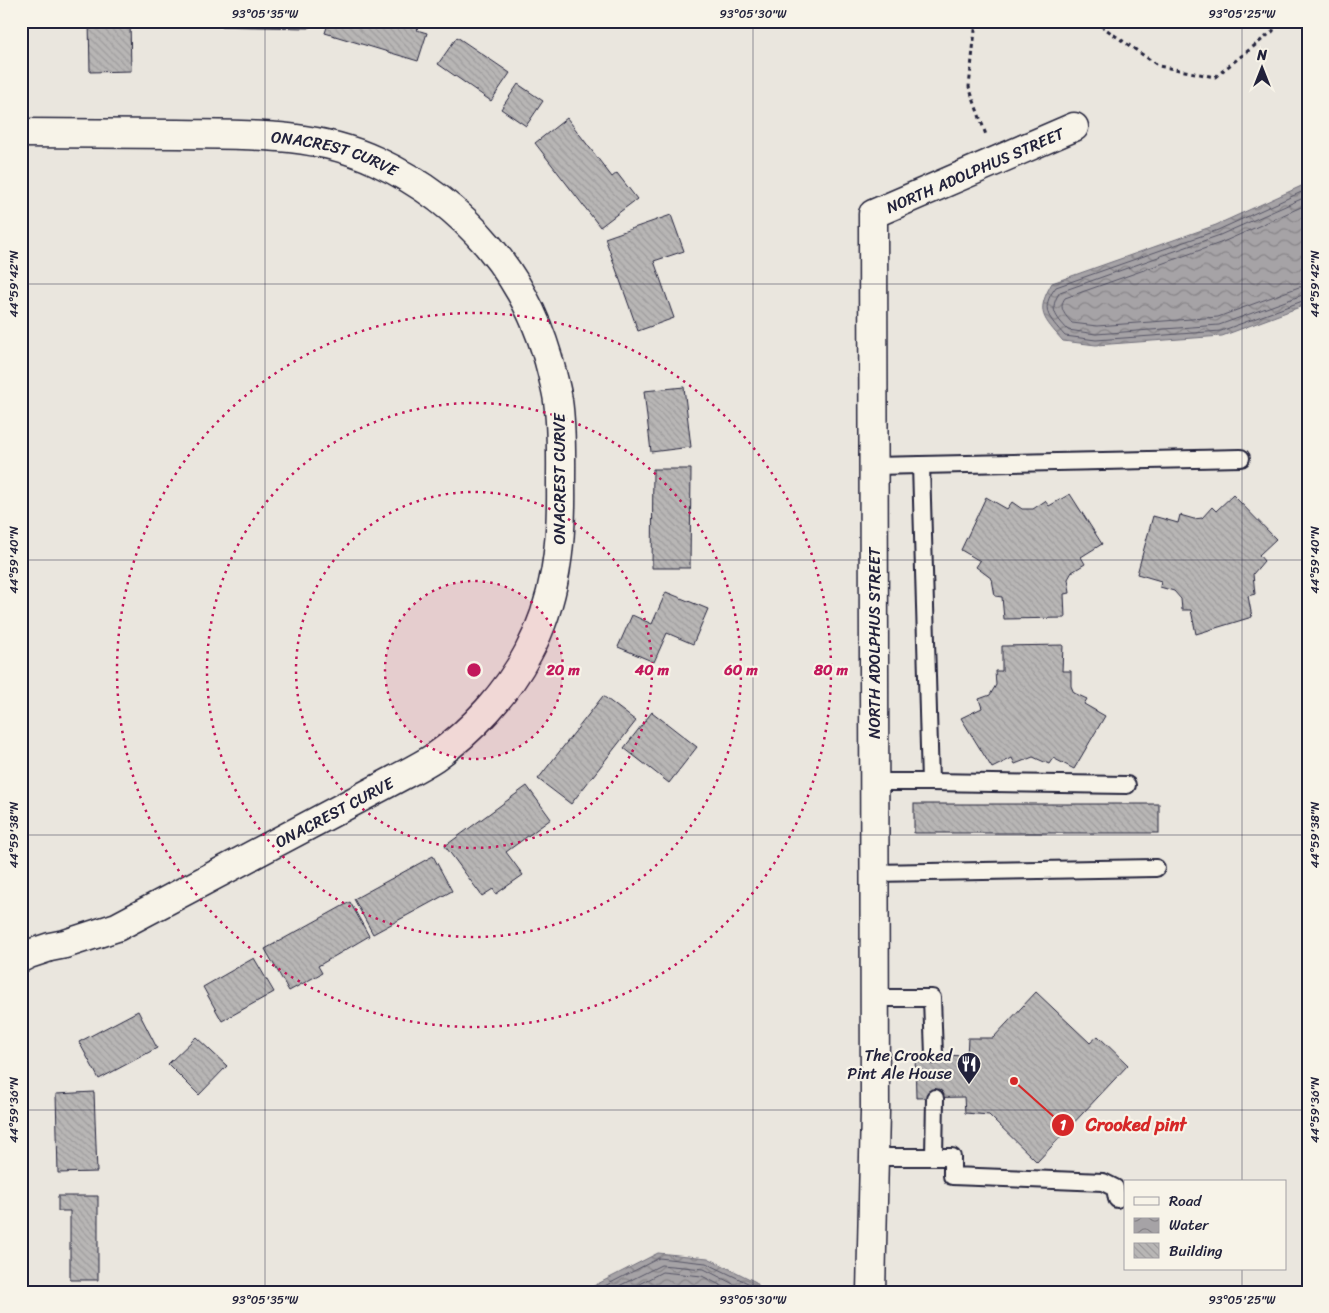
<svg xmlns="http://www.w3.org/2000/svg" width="1329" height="1313" viewBox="0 0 1329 1313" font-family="Sriracha,sans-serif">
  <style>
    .water { fill: url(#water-waves); stroke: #716f7b }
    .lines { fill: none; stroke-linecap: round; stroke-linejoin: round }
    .shore { stroke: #575666; stroke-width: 1 }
    .building { fill: url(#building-back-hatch); stroke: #22223b }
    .service-casing { stroke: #22223b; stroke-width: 20 }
    .minor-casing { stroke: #22223b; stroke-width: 31 }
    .path { stroke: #22223b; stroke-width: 3; stroke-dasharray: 4 4; stroke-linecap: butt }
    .service { stroke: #f7f3e8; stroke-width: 16 }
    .minor { stroke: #f7f3e8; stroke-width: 28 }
    .ticks { fill: none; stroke: #22223b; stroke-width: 1; stroke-opacity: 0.45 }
    .ring { fill: none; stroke: #c2185b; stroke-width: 2.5; stroke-dasharray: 2.5 5 }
    .labels { text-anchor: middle; stroke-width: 4.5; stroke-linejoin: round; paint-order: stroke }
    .street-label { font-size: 16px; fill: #22223b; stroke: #f7f3e8 }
    .poi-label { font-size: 16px; fill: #22223b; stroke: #f7f3e8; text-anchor: end }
    .centre { fill: #c2185b; stroke: #f7f3e8; stroke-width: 2.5 }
    .ring-label { font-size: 15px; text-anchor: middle; font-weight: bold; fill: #c2185b; stroke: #f7f3e8; stroke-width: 4.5; stroke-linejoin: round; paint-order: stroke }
    .leader { fill: none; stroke: #d62828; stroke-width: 2 }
    .callout-dot { fill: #d62828; stroke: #f7f3e8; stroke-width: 2 }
    .mark-label { font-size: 15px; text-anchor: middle; font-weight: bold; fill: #fff }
    .callout-label { font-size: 18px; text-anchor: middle; font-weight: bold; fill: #d62828; stroke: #f7f3e8; stroke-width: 4.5; stroke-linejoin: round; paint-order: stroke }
    .neatline { fill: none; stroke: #22223b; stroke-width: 2 }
    .ticks-label { font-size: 12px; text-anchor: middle; fill: #22223b }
  </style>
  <defs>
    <pattern id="water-waves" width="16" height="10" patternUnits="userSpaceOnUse" patternTransform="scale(1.25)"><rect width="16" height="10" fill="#a6a3a6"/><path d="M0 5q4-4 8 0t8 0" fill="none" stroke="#878488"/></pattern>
    <pattern id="building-back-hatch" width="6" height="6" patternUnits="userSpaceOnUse" patternTransform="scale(1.25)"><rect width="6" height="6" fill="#b8b6b5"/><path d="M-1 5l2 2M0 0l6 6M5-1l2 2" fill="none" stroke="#9e9c9d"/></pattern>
  </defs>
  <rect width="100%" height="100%" fill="#eae6de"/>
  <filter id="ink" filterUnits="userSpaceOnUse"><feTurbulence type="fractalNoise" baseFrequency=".02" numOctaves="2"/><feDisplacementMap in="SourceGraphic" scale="10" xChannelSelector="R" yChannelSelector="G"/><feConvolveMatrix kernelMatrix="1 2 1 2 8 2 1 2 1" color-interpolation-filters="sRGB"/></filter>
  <g filter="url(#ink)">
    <g class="water">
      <path d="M1308,183V304L1222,336L1096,345L1063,341C1043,318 1035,312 1052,283L1216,225Z"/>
      <path d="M658,1253L708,1258L756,1282L763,1292H582Z"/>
    </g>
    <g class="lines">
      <g class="shore">
        <path d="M1308,189L1218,230L1056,287C1039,309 1049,318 1065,336L1096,340L1221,331L1308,299"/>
        <path d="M1308,196L1220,235L1060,292C1048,309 1056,317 1068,330L1096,334L1219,325L1308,293"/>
        <path d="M1308,204L1223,242L1065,298C1058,308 1065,315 1072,323L1097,326L1218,317L1299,287L1308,286"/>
        <path d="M593,1292L659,1258L706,1263L752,1285L757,1292"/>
        <path d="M607,1292L661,1265L704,1269L749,1292"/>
        <path d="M624,1292L662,1272L702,1276L734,1292"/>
      </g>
    </g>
    <g class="building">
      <path d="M89,21H130L131,71L90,72Z"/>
      <path d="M210,21H309V28L209,26Z"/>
      <path d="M329,21H420L417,30L427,33L418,61L325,33Z"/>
      <path d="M457,37L510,73L491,101L438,64Z"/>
      <path d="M518,84L543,101L526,126L501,109Z"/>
      <path d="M567,118L612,177L617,173L637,199L600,227L535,143Z"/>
      <path d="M671,215L684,251L654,261L674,318L638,331L605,238Z"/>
      <path d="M684,387L691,447L651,452L644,391Z"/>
      <path d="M653,469H691L690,568H652Z"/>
      <path d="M1070,494L1102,544L1081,557L1085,564L1072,572L1068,579L1070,593L1064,594L1065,618L1004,619L1002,597L995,596L992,579L976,567L980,561L961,550L986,497L1007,509L1012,502L1022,509H1033L1045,501L1049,506Z"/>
      <path d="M1233,495L1276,539L1259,555L1264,561L1253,574L1255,594L1248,596L1252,617L1196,634L1191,610H1182L1181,599L1174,591L1160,587L1161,581L1137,574L1153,516L1178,523L1180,515L1194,519L1202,518L1212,507L1216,511Z"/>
      <path d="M666,592L708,609L693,644L667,633L654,662L618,647L632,615L652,624Z"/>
      <path d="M1063,645L1062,671H1071V686L1074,693L1087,699L1084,704L1105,716L1074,769L1053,758L1049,764L1033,757L1015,764L1012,758L992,768L961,718L982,708L979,699L990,695L996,685L995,671H1002V646Z"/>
      <path d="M603,696L636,721L571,804L538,779Z"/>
      <path d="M652,712L697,747L669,783L624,748Z"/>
      <path d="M527,786L551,819L506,852L523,875L496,894L493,889L482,896L445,846Z"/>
      <rect x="914" y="804" width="245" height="29"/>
      <path d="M433,856L452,891L373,934L354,899Z"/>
      <path d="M350,902L369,936L318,966L322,973L289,991L265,949Z"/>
      <path d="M254,958L274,992L222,1021L203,987Z"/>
      <path d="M1036,992L1090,1043L1098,1036L1128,1065L1037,1162L989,1115L965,1113L964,1097L916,1098L915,1054L967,1056L968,1038H993Z"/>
      <path d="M138,1011L157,1048L99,1079L79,1042Z"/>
      <path d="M196,1037L227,1066L199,1095L168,1064Z"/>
      <path d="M94,1092L97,1172L58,1173L56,1094Z"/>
      <path d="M58,1196H98V1280H70V1211H58Z"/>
    </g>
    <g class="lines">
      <defs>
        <g id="service">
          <path d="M874,466L1241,458"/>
          <path d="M874,782H930L921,465"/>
          <path d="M930,782L1127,785"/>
          <path d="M874,873L1156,868"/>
          <path d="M875,998H932L934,1055"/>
          <path d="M874,1157H952V1176L1103,1182L1115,1188L1117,1199"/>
          <path d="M934,1157L935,1098"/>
        </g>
        <g id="minor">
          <path id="s1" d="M21,133C74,133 126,134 178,134C245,135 315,132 376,161C466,203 529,277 552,373C554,382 557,392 558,401C562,428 561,457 561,485C562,543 556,601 528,653C507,693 472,731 435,757C423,765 409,772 396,779L117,927L65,944L50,947L29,954L21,958"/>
          <path id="s2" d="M871,1292L875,1111L873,214L1074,127"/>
        </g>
      </defs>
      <use href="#service" class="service-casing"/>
      <use href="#minor" class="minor-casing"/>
      <g class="path">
        <path d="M976,21L969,87L986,135"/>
        <path d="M1094,21L1159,66L1215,77L1273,31L1276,21"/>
      </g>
      <use href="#service" class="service"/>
      <use href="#minor" class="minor"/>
    </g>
  </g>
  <path class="ticks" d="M265,21V1292M753,21V1292M1242,21V1182M21,284H1308M21,560H1308M21,835H1308M21,1110H1308M1242,1269V1292"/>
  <circle cx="474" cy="670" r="89" fill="#c2185b" fill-opacity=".12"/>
  <g class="ring">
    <circle cx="474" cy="670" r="89"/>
    <circle cx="474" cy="670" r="178"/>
    <circle cx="474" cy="670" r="267"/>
    <circle cx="474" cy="670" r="357"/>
  </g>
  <defs>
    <symbol id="restaurant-pin" viewBox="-11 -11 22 30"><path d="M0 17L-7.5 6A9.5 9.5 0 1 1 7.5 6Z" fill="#22223b" stroke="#f7f3e8"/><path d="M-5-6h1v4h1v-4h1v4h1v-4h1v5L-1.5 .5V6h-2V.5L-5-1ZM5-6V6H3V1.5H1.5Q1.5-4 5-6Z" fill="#fff"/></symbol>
  </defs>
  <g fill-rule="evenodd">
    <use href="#restaurant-pin" x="955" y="1050" width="28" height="38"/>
  </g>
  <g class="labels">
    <g class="street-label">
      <text dy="6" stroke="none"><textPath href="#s1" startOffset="316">ONACREST CURVE</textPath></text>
      <text dy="6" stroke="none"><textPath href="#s2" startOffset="1189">NORTH ADOLPHUS STREET</textPath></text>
      <text transform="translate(559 479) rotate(-90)" y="6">ONACREST CURVE</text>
      <text transform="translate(874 643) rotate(-90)" y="6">NORTH ADOLPHUS STREET</text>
      <text transform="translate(334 812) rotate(-28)" y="6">ONACREST CURVE</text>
    </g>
    <g class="poi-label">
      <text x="952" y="1061">The Crooked<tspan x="952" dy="18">Pint Ale House</tspan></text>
    </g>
  </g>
  <circle cx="474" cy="670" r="8" class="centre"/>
  <g class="ring-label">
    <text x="563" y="675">20 m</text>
    <text x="652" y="675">40 m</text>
    <text x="741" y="675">60 m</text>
    <text x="831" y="675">80 m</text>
  </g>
  <path class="leader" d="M1014 1081L1063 1125"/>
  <g class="callout-dot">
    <circle cx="1014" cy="1081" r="5"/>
    <circle cx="1063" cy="1125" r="12"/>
  </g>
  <g class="mark-label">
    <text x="1063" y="1130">1</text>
  </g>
  <g class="callout-label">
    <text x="1136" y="1131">Crooked pint</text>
  </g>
  <rect width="1329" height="1313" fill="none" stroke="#f7f3e8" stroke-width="55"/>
  <rect x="1124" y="1180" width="162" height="90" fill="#f7f3e8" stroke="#a29fa3"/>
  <rect x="1134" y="1197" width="25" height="8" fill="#f7f3e8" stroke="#a29fa3"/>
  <text x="1169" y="1206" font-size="15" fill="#22223b">Road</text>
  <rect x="1134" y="1218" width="25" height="15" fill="url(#water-waves)" stroke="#a29fa3"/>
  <text x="1169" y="1230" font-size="15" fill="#22223b">Water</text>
  <rect x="1134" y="1243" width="25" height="15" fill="url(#building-back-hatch)" stroke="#a29fa3"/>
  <text x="1169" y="1256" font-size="15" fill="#22223b">Building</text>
  <g transform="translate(1262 68)" stroke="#f7f3e8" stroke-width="4" paint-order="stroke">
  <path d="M0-4L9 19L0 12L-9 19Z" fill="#22223b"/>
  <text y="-8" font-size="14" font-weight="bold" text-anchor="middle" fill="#22223b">N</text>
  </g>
  <rect x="28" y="28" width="1274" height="1258" class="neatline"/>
  <g class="ticks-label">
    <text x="265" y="18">93°05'35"W</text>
    <text x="753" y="18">93°05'30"W</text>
    <text x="1242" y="18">93°05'25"W</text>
    <text transform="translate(14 284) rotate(-90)" y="4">44°59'42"N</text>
    <text transform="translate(1315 284) rotate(-90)" y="4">44°59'42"N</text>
    <text transform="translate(14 560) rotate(-90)" y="4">44°59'40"N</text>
    <text transform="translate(1315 560) rotate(-90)" y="4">44°59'40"N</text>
    <text transform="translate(14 835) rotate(-90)" y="4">44°59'38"N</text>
    <text transform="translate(1315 835) rotate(-90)" y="4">44°59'38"N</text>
    <text transform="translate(14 1110) rotate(-90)" y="4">44°59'36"N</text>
    <text transform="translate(1315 1110) rotate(-90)" y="4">44°59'36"N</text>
    <text x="265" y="1304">93°05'35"W</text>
    <text x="753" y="1304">93°05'30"W</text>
    <text x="1242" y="1304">93°05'25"W</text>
  </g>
</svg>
